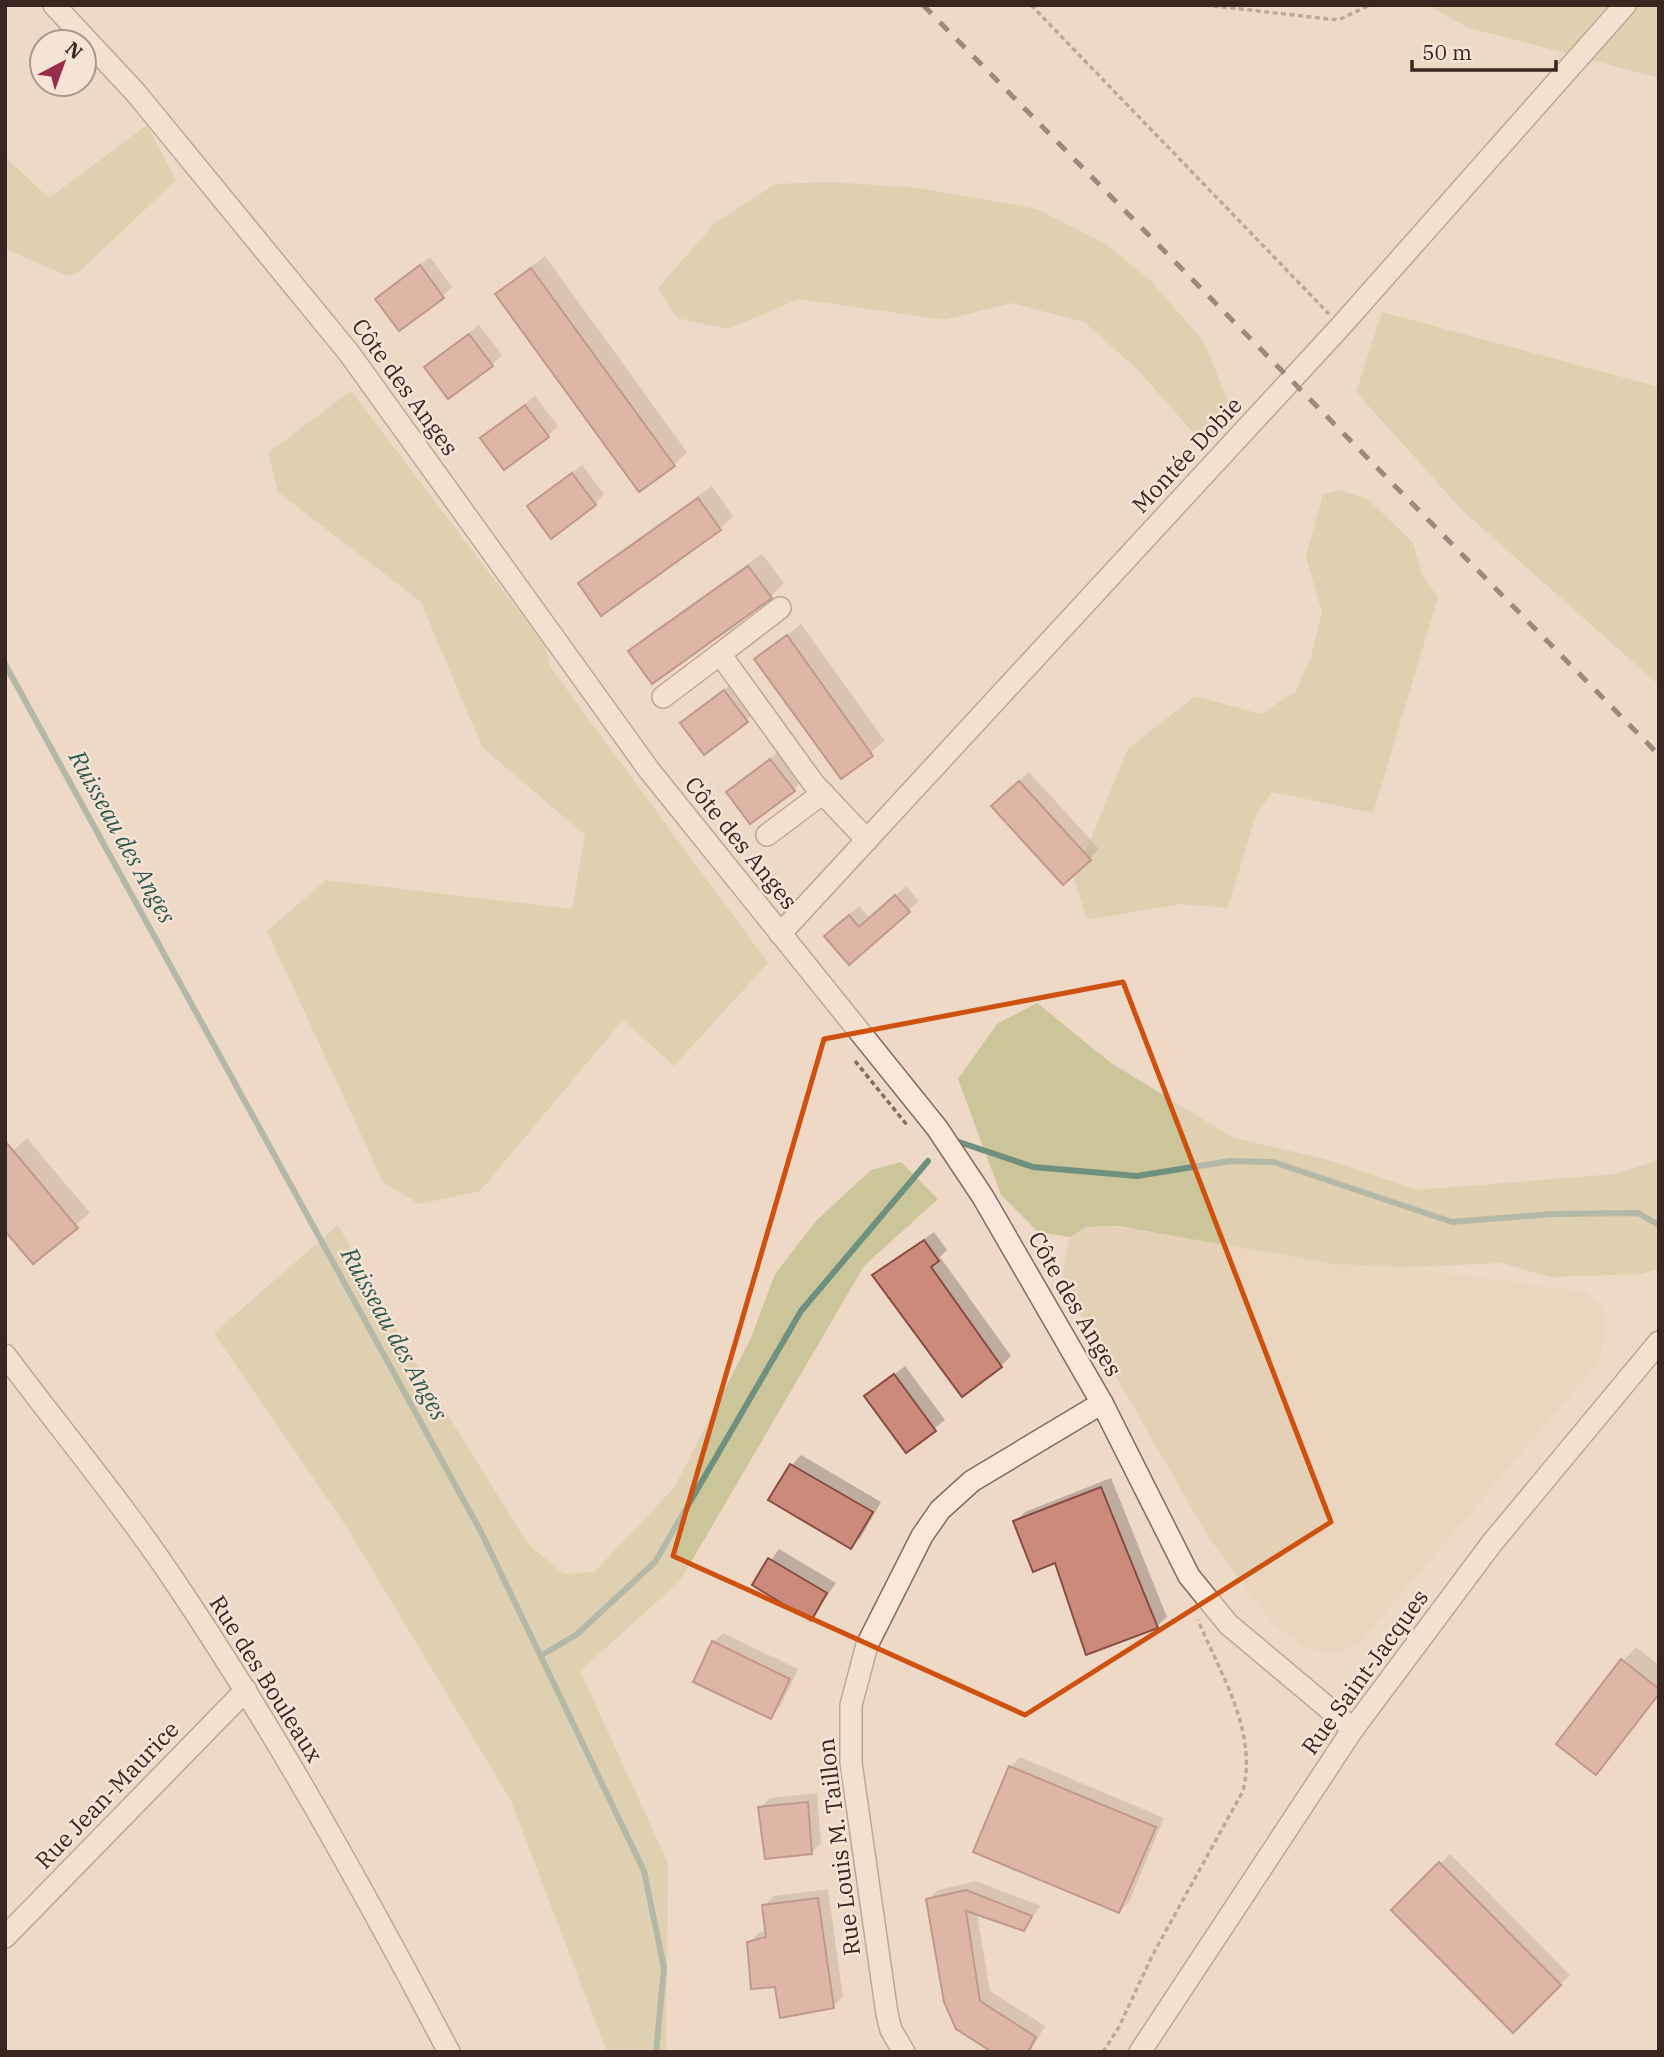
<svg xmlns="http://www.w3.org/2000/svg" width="1664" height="2057" viewBox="0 0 1664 2057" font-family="'IBM Plex Serif',serif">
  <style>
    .farmland { fill: #e4d0b4 }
    .green { fill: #ccc59a }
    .shadow { fill: #0003 }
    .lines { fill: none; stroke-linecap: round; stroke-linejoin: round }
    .stream { stroke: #6e907f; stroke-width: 6 }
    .building { fill: #cc8a7d; stroke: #884c42; stroke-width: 2 }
    .minor-casing { stroke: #89695c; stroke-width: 24 }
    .path { stroke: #89695c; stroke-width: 3.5; stroke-dasharray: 5 3.5; stroke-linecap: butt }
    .minor { stroke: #f9e8da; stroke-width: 21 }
    .rail { stroke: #3a2620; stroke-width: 5; stroke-dasharray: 12 12; stroke-linecap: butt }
    .marked { fill: none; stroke: #ce510f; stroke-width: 5; stroke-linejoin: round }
    .labels { text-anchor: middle; stroke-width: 5; stroke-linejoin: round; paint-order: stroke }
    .street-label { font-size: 23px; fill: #3a2620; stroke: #f5e4d6 }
    .water-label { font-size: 24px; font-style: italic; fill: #2f594c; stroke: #f5e4d6 }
  </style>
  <rect width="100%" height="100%" fill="#eed8c6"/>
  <path class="farmland" d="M1086,1227H1114L1586,1292L1604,1310V1340L1597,1364L1361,1641L1343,1651L1326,1654L1305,1648L1272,1623L1207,1535L1065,1287L1062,1271L1070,1237Z"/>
  <g class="green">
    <path d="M1428,5H1659V78L1466,27Z"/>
    <path d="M147,125L176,180L79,272L68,276L5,249V157L49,198Z"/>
    <path d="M831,182L919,188L1037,209L1104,243L1151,281L1204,342L1230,406L1214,437L1198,438L1137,369L1084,322L1011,303L945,320L799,299L728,329L677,318L658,288L716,222L776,184Z"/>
    <path d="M1382,312L1659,387V685L1463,511L1356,392Z"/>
    <path d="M351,391L545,646L551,668L768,963L674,1066L623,1020L480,1191L419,1204L383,1182L267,931L326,880L572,909L585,835L482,747L421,602L278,492L268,453Z"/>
    <path d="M1340,490L1369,500L1413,543L1423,577L1438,597L1373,813L1272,792L1255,817L1228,908L1181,904L1087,920L1074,879L1128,749L1195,696L1261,714L1296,691L1311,657L1322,612L1306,556L1323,494Z"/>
    <path d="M1037,1003L1111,1063L1232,1137L1332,1161L1417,1190L1615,1174L1659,1160V1269L1640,1274L1550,1277L1502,1263L1409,1267L1336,1264L1117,1226L1086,1227L1070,1237L1038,1232L1001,1195L958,1079L997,1024Z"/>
    <path d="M901,1162L938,1199L864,1266L680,1581L580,1671L668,1863L666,2052H607L511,1801L344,1523L214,1333L338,1225L418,1367L528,1544L564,1574L594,1572L674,1488L751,1338L775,1274L816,1221L871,1170Z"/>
  </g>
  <g class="shadow">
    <path d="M545,256L687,452L674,465L497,294Z"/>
    <path d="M430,257L452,287L443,296L377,299Z"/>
    <path d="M479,325L502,355L492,365L426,367Z"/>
    <path d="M535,396L558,426L548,436L483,438Z"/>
    <path d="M582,465L604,494L595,504L529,506Z"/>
    <path d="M712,486L733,516L720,529L602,613L580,583L594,570Z"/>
    <path d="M762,554L784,583L770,597L631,651L644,638Z"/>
    <path d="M801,624L885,741L841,776L757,659Z"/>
    <path d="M735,681L757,711L704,753L682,723Z"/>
    <path d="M781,750L803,780L793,790L728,792Z"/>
    <path d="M1029,772L1099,849L1089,859L1003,796Z"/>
    <path d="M906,886L919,901L850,963L836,927L859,906L870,918Z"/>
    <path d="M27,1138L90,1213L33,1261L5,1158Z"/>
    <path d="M934,1232L947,1250L940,1257L1011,1356L1001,1366L874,1275Z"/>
    <path d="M905,1366L945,1420L906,1451L867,1396Z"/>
    <path d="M801,1455L881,1502L861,1537L851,1546L792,1465Z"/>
    <path d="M1111,1478L1167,1617L1157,1626L1056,1561L1015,1522L1025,1512Z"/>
    <path d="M779,1549L836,1583L811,1619L754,1584Z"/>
    <path d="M723,1633L798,1669L780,1707L771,1717L714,1642Z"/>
    <path d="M1636,1647L1659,1665V1695L1596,1773L1623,1661Z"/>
    <path d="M1020,1757L1164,1818L1129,1902L1119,1911L1011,1767Z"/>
    <path d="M817,1793L821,1843L811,1853L760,1808L770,1798Z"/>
    <path d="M1450,1854L1570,1975L1513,2031L1393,1910Z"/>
    <path d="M976,1881L1041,1906L1023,1929L977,1913L990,1991L1045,2026L1030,2052H995L928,1900L938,1890Z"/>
    <path d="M828,1889L843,1997L833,2006L749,1943L759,1933L767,1930L764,1906L774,1896Z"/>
  </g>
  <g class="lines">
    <g class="stream">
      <path d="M5,664L481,1532L644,1871L664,1968L656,2052"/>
      <path d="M953,1140L1033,1167L1137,1176L1230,1161L1273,1162L1452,1222L1552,1214L1638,1213L1659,1225"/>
      <path d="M542,1655L576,1635L655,1562L801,1311L928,1161"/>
    </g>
  </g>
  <g class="building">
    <path d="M420,265L444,298L399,331L375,299Z"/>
    <path d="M531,268L675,466L639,492L495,294Z"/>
    <path d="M469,334L493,366L448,399L424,367Z"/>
    <path d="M525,405L549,437L504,470L480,438Z"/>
    <path d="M572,473L596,505L551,539L527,506Z"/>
    <path d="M698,498L721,530L601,616L578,583Z"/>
    <path d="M748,566L772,598L652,684L628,651Z"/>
    <path d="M787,635L873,756L841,779L754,659Z"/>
    <path d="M724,690L748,722L704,755L680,723Z"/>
    <path d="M770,759L795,791L750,824L726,792Z"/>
    <path d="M1019,781L1091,860L1063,885L991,806Z"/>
    <path d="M895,895L910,912L849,965L824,936L849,915L859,927Z"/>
    <path d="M5,1141L78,1228L33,1264L5,1231Z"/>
    <path d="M924,1240L939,1261L931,1267L1002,1367L962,1397L872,1275Z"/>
    <path d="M894,1374L936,1431L906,1453L864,1396Z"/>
    <path d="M790,1464L873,1512L851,1549L768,1500Z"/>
    <path d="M1101,1487L1158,1628L1086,1655L1055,1563L1033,1572L1013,1521Z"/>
    <path d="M768,1558L827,1593L811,1621L752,1585Z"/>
    <path d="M712,1641L790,1679L771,1719L693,1682Z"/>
    <path d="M1621,1659L1659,1689V1694L1596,1775L1556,1744Z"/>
    <path d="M1009,1766L1156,1827L1119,1913L973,1852Z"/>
    <path d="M808,1802L812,1854L765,1859L758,1807Z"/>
    <path d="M1439,1862L1561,1985L1513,2033L1391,1910Z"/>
    <path d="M966,1890L1032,1916L1024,1931L966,1911L980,2001L1036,2037L1028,2052H992L956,2029L944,2002L926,1899Z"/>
    <path d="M818,1898L834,2008L780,2018L775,1987L751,1989L747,1942L766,1937L762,1905Z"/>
  </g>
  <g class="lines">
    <defs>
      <g id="minor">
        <path d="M54,5L136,93L349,353L649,770L937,1128L983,1197L1102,1403L1189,1576L1228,1624L1353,1729"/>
        <path d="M780,608L720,654L814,784L867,840"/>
        <path d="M663,697L720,654"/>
        <path d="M767,835L823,793"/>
        <path d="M780,934L1341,326L1625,5"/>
        <path d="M5,1355C60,1429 120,1500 171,1576C274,1728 363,1889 449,2052"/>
        <path d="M5,1937L246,1690"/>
        <path d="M904,2052L891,2030L887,2014L851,1763V1705L867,1645L922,1536L940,1510L972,1481L1102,1403"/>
        <path d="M1140,2052L1353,1729L1492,1543L1659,1342"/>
      </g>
    </defs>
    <use href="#minor" class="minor-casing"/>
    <g class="path">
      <path d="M1031,5L1329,314"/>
      <path d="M1205,5L1338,20L1370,5"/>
      <path d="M855,1061L907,1125"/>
      <path d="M1103,2052L1119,2027L1152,1956L1243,1791C1258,1732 1220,1673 1198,1620"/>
    </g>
    <use href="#minor" class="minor"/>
    <path class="rail" d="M923,5L1659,755"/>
  </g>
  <path d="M0 0H1664V2057H0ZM1123,982L1331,1522L1025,1715L673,1556L824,1039Z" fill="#eed8c6" fill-opacity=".55" fill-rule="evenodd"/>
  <path class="marked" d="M1123,982L1331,1522L1025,1715L673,1556L824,1039Z"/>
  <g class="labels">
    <g class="street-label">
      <text transform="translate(405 387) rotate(54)" y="8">Côte des Anges</text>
      <text transform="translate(1187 455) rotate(-47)" y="8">Montée Dobie</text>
      <text transform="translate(741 843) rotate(51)" y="8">Côte des Anges</text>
      <text transform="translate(1075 1304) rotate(60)" y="8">Côte des Anges</text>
      <text transform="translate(1365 1672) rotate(-54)" y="8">Rue Saint-Jacques</text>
      <text transform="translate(266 1679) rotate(58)" y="8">Rue des Bouleaux</text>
      <text transform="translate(107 1795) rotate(-46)" y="8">Rue Jean-Maurice</text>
      <text transform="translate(839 1847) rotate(-97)" y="8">Rue Louis M. Taillon</text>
    </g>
    <g class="water-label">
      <text transform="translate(122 837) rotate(61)" y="8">Ruisseau des Anges</text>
      <text transform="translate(394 1334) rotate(61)" y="8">Ruisseau des Anges</text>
    </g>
  </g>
  <rect width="1664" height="2057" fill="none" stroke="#3a2620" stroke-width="14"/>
  <g transform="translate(63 63) rotate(41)"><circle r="33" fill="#f5e4d6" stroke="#aa988d" stroke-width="2"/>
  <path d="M0-5L12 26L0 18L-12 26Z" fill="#982d49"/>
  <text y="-10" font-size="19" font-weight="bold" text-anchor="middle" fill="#3a2620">N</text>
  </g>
  <path d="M1412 60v10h144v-10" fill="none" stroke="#3a2620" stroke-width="3.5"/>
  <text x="1422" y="60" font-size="21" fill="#3a2620" stroke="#f5e4d6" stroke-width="5" paint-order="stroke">50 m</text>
</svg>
